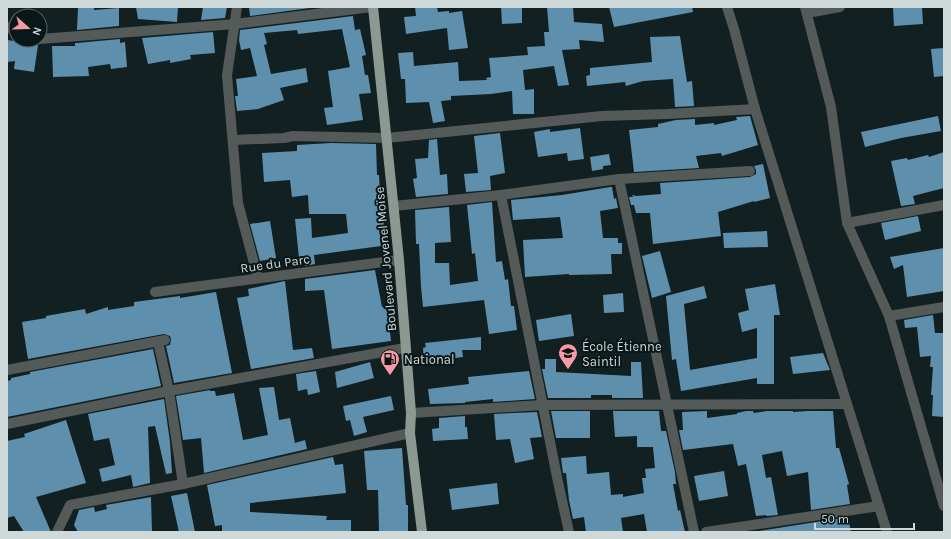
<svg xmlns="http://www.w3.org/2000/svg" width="951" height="539" viewBox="0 0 951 539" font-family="Karla,sans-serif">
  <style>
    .building { fill: #5e90ae }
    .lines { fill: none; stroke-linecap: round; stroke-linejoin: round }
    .street { stroke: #545a58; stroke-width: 10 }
    .primary { stroke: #8c9892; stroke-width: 10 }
    .labels { text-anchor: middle; stroke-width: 4; stroke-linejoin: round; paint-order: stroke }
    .street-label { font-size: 13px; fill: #d0d9d9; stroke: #091718 }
    .poi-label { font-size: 13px; fill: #d0d9d9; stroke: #091718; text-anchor: start }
  </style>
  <rect width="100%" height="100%" fill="#122021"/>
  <g class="building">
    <path d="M78,7H94V10L119,8V26L77,30Z"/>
    <path d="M136,7H178L177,22L138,19Z"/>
    <path d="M203,7H227L225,18L201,20Z"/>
    <path d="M249,7H310V8L250,16Z"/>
    <path d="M415,7H437L438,12L449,11V13L462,11L468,48L449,50L447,28L406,34L404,17L416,16Z"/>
    <path d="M501,7H522V23L502,24Z"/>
    <path d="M547,7H573L574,22L602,24L604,42L579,40L580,49L562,50L569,85L558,86L554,66L523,70L525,90L534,89V114H513L512,91L491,94L451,96V100L441,101L445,121L433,123L429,102L406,103L405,79H401L398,53L413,52L414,66L458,62L459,81L487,80L486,78L491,77L489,58L528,55L527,47L545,46L544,32H549Z"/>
    <path d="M609,7H692L693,12L614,27Z"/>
    <path d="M893,7H922L923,24L894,26Z"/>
    <path d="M353,16L355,30L360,29L366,55L362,56L365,75H368L371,93L359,94L363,120L327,125L324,108L333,107L328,71L350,67L342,29L298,34L297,30L264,33L267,44L264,45L271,74L306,68L308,82L280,88L284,100L258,109L237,111L235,96H238L236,79L257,76L250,48L241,50L239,40L240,30Z"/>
    <path d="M213,32L215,53L190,55L191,59L170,63V60L148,64L142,38Z"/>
    <path d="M680,36L687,82L692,81L694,106L675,107L673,79L643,81L626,86L625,82L587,86L586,76L590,75V68L652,62L650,37Z"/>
    <path d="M120,39V43L125,42L127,67L111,69L110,64L88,67L89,76L53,77L52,46H75V43H77Z"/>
    <path d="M7,40L36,44L38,45L34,72L14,69L15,61L7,62Z"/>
    <path d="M944,48V76L934,77L931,49Z"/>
    <path d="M750,116L758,145L722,156L721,153L696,156L699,168L634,172L629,130L658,127V124L676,120L695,119V125L714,123V125L737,120L736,117Z"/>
    <path d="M938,116L941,131L901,138L865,147L861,132Z"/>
    <path d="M580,128L584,159L568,161L567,153L538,157L534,132L550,129V132Z"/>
    <path d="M500,133L505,173L490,176L491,190L466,192L464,174L478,173L474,136Z"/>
    <path d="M437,139L440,175L447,174L448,194L416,197L413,179L417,178L415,159L428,158L429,140Z"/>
    <path d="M331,143L376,144L377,175H379L381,211H383L384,226H379L381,246L314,255L315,264L305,266L304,257L299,258L295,219L311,218L312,238L348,233L346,214H309L308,195L292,197L290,180L264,182L262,153L297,151V145Z"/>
    <path d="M944,152V188L913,196L915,204L901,206L891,161L907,158L908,160L928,155L929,157Z"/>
    <path d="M609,154L611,165L603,166V169L592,171L590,157Z"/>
    <path d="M763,164L770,198L754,202V201L718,212L721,236L653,244L650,213H636L634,205H631L629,197H633L632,195L636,196L661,194L660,183L750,177L756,174V170L754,166Z"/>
    <path d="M610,187H612L614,199L616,198L618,208L600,211L603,238H618V243H622V254H611L612,274L569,275V274L525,277L523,240L563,238L560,217L513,220L511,200L562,195Z"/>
    <path d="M492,202L496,262L502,261L505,280L508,279L511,306H514L517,330L489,334L484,300L423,307L421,287L419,244H416L415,210L449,207L451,242L435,243V263H449L450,285L478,281L475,253L472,254L467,205Z"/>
    <path d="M918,216L921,231L885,240L881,223Z"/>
    <path d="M270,221L276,258L260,261L250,224Z"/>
    <path d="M767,231L768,247L724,248L723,233Z"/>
    <path d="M944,248V291L907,297L903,265L894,269L890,257Z"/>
    <path d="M660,251L671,292L652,298L642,256Z"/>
    <path d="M375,270L382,307L387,306L391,341L332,349L324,290L305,291V279Z"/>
    <path d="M285,281L293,350L312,348L314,358L251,369L237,298L249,296L248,289Z"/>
    <path d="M775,284L780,315H774V384H757V378L681,391L676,359L672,360L666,296L704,286L707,298L684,304L690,370L757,358V328L742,332L738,313L749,310L745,289Z"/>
    <path d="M216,292L232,373L174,383L166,346L170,345L171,339L170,336L164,334L28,359L22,322L46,318V316L85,309L86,314L108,307V310L134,306V302L180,296V298Z"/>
    <path d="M623,293L624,312L604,313L603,295Z"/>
    <path d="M571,314L574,336L539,341L536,320Z"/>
    <path d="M933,315L935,333H944V417L932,416L933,395H931L933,367H930L931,356L920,357L917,327L905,328L904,320Z"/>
    <path d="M481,337V350H462L463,357L424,362L423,348L426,347L425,343Z"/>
    <path d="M153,349L161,386L7,417V381L11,380V378L30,374V372Z"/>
    <path d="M823,353L830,370L793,374L790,357Z"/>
    <path d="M545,359H556V372L631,376V362H641L643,398H612V395H591V398H548L542,369H545Z"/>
    <path d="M370,362L374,378L337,388L335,372Z"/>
    <path d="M316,371L320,392L308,395L307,389L298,391L296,374Z"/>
    <path d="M529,371L535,399L493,402V399L465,402V403L430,404L428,389L469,384L468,377Z"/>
    <path d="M274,387L279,420L290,418L295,443L305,440L307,449L204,473L201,438L183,440L176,396L210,390V391H215L216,396L234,393L243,440L268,435L259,388Z"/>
    <path d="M391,396L394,410L363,417L367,432L354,436L350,420L346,421L343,406Z"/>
    <path d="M164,399L170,442L172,473L166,474L155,426L148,427L150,483L133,487L131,475L102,482L99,469L115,465L109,438L94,441L88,414Z"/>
    <path d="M551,411H590V438H556Z"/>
    <path d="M613,411H659L661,431H666L675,472L676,484H673L678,511L680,510L685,532H647L644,514L621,518L623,532H586L584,517L573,519L569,500L566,473H563L561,458L586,456L587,474L609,472L611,495L623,494V497L644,493L642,478H646L645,469L655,468L653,447H637V436L615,437Z"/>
    <path d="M707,411V418L737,414V413L746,411H753L754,413L767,411H793V412L808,411H833L836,448H839L849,484L847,485L850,504L811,510L808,472L787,476L782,451L762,455L766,478L771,477L778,515L766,516V515L756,516L746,464L738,466L733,444L683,450L679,430H683L682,412Z"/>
    <path d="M537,412L542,437L530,438L534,459L515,463L510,439L496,440L494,414Z"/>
    <path d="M465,416V427H467L468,439L433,441L432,429L439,428V418Z"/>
    <path d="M66,420L86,483L36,497L51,532H24L14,516L7,518V441L25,437L24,434Z"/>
    <path d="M402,448L406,505H408V532H379L378,490H367L364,451Z"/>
    <path d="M333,457L335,465L343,464L346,493L250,503V512L327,516L326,520H351V532H222V525L215,526L207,485Z"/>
    <path d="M724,471L728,496L699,501L694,476Z"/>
    <path d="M497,483L499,504L452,510L449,489Z"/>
    <path d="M187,493L195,532H179L171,496Z"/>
    <path d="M151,497L152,532H78L74,525L79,510L94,507L95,512L107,509L106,505Z"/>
    <path d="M848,517L851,532H752Z"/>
  </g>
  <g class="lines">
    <g class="street">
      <path d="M237,7L227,75L238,203L258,278"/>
      <path d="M727,7L734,29L755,109L887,532"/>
      <path d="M805,7L831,107L847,223L889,316L944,506"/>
      <path d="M807,13L840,7"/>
      <path d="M7,27L16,31"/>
      <path d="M40,39L235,24L372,7"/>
      <path d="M233,140L284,138L293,136L387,138L602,116L667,114L755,109"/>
      <path d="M619,179L694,532"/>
      <path d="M501,195L558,482L569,532"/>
      <path d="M394,206L501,195L619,179L750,171"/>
      <path d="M847,223L944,205"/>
      <path d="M155,292L399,260"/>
      <path d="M889,316L944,307"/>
      <path d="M158,342L169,391L183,484"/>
      <path d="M7,370L165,340"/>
      <path d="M411,413L543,405L847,404"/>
      <path d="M7,424L169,391L405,348"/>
      <path d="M57,532L70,505L183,484L410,433"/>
      <path d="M706,532L879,506"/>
    </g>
    <path class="primary" d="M373,7L399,260L411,413L410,433L422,532"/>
  </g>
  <defs>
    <symbol id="school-pin" viewBox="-11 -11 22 30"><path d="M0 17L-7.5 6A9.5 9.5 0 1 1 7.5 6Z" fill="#f49aa7" stroke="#091718"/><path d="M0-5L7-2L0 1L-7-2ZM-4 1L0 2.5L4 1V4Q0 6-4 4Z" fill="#111"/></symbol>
    <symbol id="fuel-pin" viewBox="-11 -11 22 30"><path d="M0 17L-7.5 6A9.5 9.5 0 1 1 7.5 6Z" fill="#f49aa7" stroke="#091718"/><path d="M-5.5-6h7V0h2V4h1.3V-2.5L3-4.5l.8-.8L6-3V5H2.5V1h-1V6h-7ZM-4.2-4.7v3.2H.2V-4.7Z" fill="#111"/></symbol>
  </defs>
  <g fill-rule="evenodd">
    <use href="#school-pin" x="557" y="342" width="22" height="30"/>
    <use href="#fuel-pin" x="379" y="348" width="22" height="30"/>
  </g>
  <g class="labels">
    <g class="street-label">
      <text transform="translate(385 259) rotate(-95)" y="5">Boulevard Jovenel Moïse</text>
      <text transform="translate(275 263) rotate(-8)" y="5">Rue du Parc</text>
    </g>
    <g class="poi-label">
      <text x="582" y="351">École Étienne<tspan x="582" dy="15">Saintil</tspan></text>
      <text x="404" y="364">National</text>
    </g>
  </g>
  <rect width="951" height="539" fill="none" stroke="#d0d9d9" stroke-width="16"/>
  <g transform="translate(28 28) rotate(110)"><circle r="19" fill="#091718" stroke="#596565"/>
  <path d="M0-3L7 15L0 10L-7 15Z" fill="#f49aa7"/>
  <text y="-6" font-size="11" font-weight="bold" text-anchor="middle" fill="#d0d9d9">N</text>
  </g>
  <path d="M815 523v6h99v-6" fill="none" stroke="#d0d9d9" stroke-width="2"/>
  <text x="821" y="523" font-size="12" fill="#d0d9d9" stroke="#091718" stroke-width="3" paint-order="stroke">50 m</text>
</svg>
